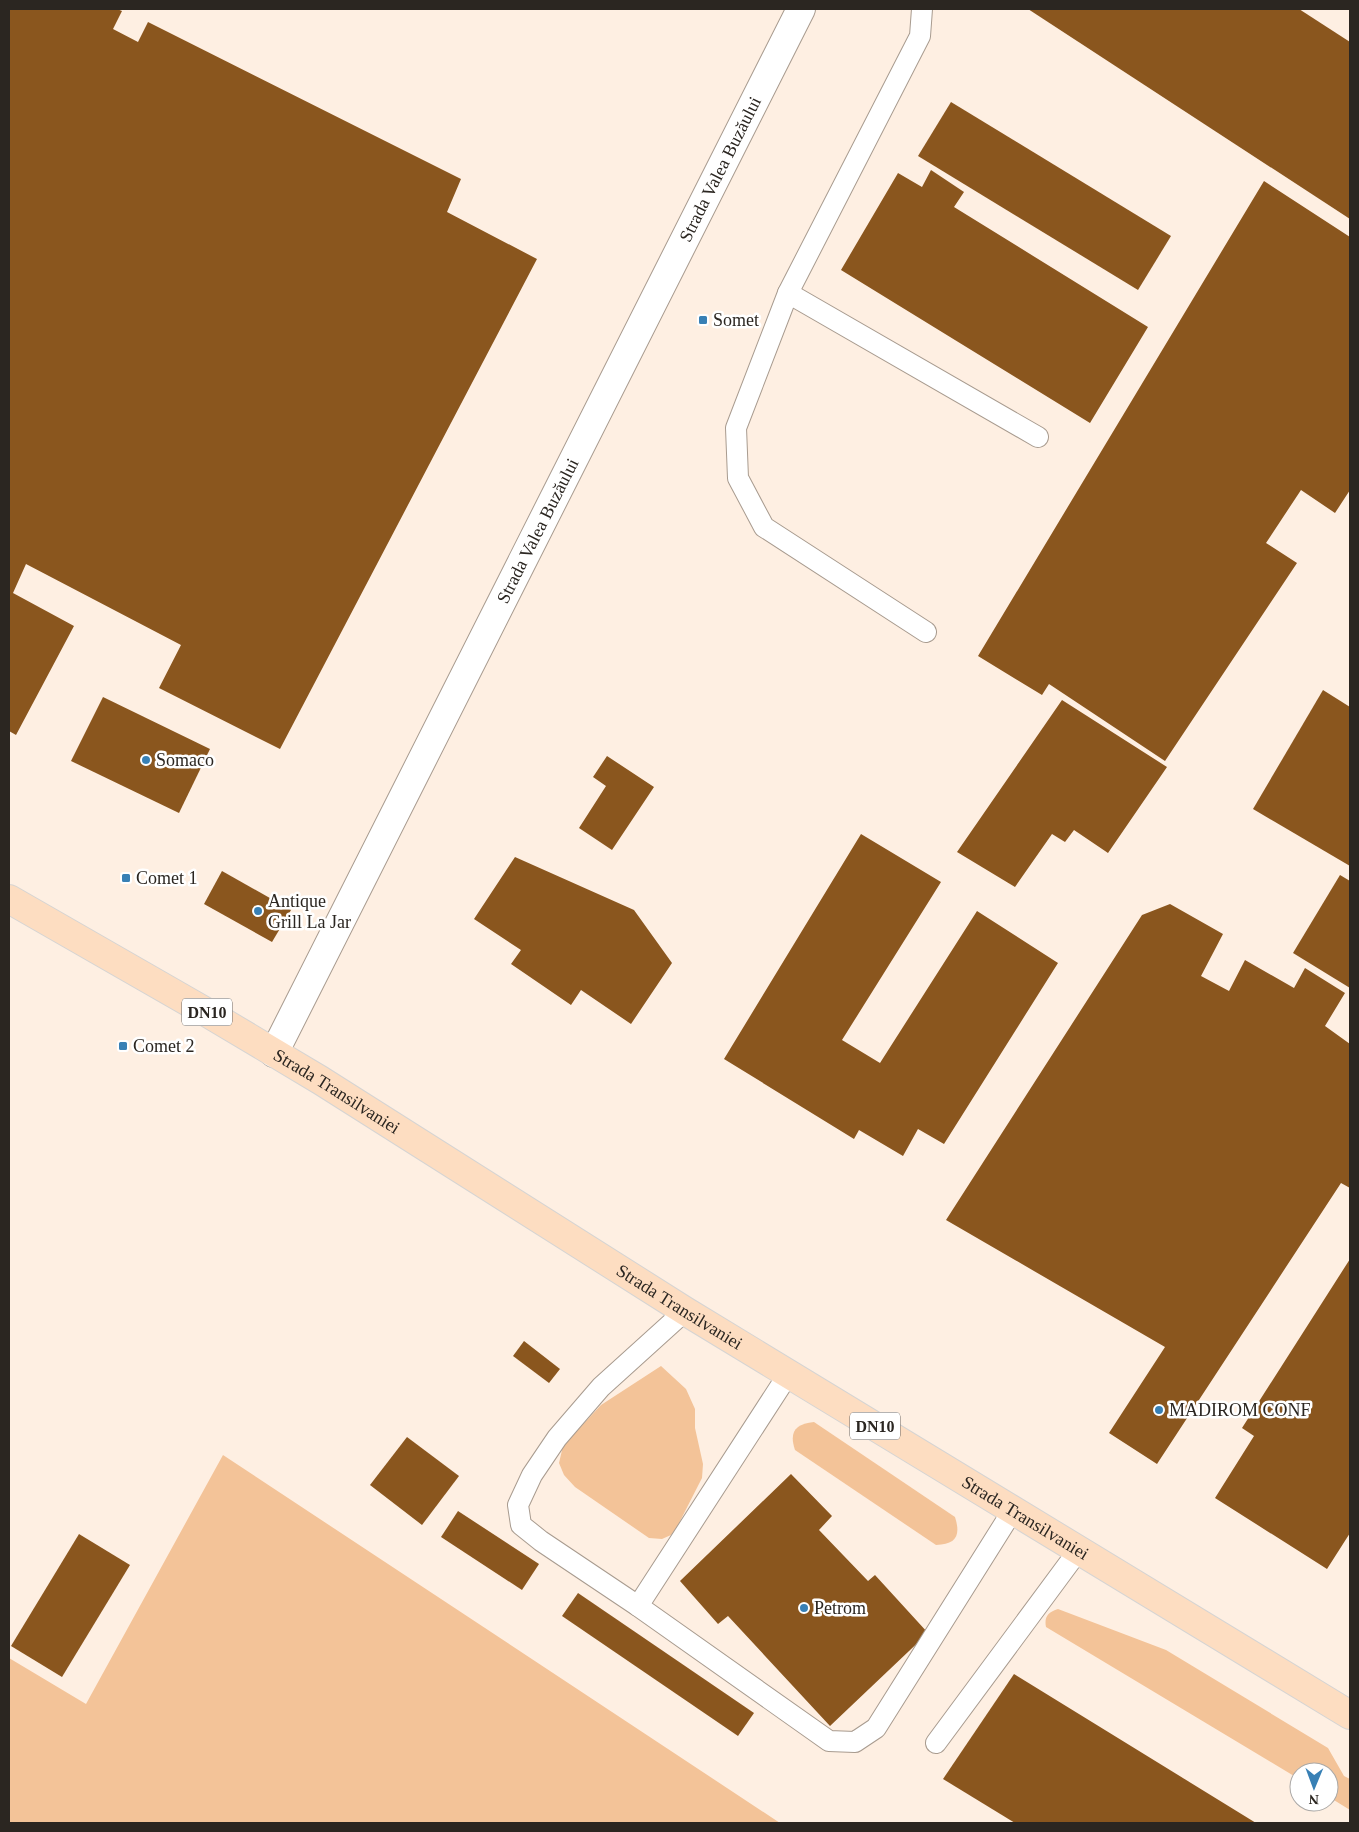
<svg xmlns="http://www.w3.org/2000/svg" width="1359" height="1832" viewBox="0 0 1359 1832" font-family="'Times New Roman',serif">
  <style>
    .green { fill: #f3c398 }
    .building { fill: #8a561e }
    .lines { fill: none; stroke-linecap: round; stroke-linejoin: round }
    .service-casing { stroke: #a89b8f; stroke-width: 22 }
    .minor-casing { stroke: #a89b8f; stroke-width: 30 }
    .primary-casing { stroke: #d5d4d3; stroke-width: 30 }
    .service { stroke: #fff; stroke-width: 20 }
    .minor { stroke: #fff; stroke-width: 28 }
    .primary { stroke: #fdddc1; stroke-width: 28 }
    .poi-dot { fill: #3880b5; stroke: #fff; stroke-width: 2 }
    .labels { text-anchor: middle; stroke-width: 5; stroke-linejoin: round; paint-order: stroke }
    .shield { fill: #fff; stroke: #6b6764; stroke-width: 1 }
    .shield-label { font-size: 16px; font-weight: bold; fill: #2b2621 }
    .street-label { font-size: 18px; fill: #2b2621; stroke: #fff }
    .poi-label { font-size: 18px; fill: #2b2621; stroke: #fff; text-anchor: start }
  </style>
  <rect width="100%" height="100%" fill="#feefe2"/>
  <g class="green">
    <path d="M661,1366L686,1389L695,1409V1428L703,1464L702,1478L677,1527L671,1535L662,1539L649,1538L575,1487L564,1475L559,1463L563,1446L601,1405Z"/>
    <path d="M814,1422L955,1517C961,1536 956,1544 936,1545L795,1450C789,1432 795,1424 814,1422Z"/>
    <path d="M223,1455L780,1823H9V1658L86,1704Z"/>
    <path d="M1058,1609L1166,1650L1328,1748L1344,1776L1350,1779V1810L1329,1797V1772H1299V1779L1046,1627C1044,1617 1048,1612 1058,1609Z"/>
  </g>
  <g class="building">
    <path d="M9,9H117L122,11L113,29L138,42L148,22L461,179L447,212L537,259L280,749L159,688L181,645L26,564L13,593L74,626L16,735L9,731Z"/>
    <path d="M1028,9H1299L1350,42V219Z"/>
    <path d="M951,102L1171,236L1138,290L918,156Z"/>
    <path d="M931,170L964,192L954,207L1148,327L1090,423L841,270L898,173L922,187Z"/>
    <path d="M1264,181L1350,237V490L1335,513L1301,490L1266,543L1297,563L1165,761L1049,684L1042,695L978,656Z"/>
    <path d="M1323,690L1350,707V866L1253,809Z"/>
    <path d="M103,697L210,749L179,813L71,761Z"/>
    <path d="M1062,700L1167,767L1108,853L1074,830L1065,842L1052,834L1015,887L957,852Z"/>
    <path d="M607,756L654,787L612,850L579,828L606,786L593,777Z"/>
    <path d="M861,834L941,882L842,1040L880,1063L977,911L1058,963L944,1144L918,1129L903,1156L859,1130L854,1139L724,1059Z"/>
    <path d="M515,857L634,910L672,963L631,1024L581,990L571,1005L511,964L521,950L474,919Z"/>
    <path d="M222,871L291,910L272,942L204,904Z"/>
    <path d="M1340,875L1350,881V988L1293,953Z"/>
    <path d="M1170,904L1223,934L1201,976L1229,991L1245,960L1294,988L1305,968L1345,993L1325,1026L1350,1044V1188L1341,1183L1157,1464L1109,1433L1165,1347L946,1220L1142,915Z"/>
    <path d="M1350,1259V1533L1327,1569L1215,1498L1254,1436L1242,1428Z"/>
    <path d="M524,1341L560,1369L549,1383L513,1356Z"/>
    <path d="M407,1437L459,1476L422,1525L370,1485Z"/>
    <path d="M791,1474L832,1516L819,1530L868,1581L875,1575L928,1633L830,1726L728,1616L718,1624L680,1581Z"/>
    <path d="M458,1511L539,1564L522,1590L441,1537Z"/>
    <path d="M79,1534L130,1565L62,1677L11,1646Z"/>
    <path d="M578,1593L754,1713L738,1736L562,1616Z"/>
    <path d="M1014,1674L1256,1823H1015L943,1779Z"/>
  </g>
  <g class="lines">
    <defs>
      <g id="service">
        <path d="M922,9L920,36L788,293L736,428L738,478L764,527L926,632"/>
        <path d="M788,293L1038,437"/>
        <path d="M685,1311L601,1387L557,1438L532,1475L518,1505L521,1525L541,1541L638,1606L829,1741L855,1742L876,1728L1013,1510"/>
        <path d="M638,1606L789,1373"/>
        <path d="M936,1743L1078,1551"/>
      </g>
      <g id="minor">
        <path id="s1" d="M274,1053L801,9"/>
      </g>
      <g id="primary">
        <path id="s2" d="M9,899L206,1012L320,1080L685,1311L1350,1715"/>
      </g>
    </defs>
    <use href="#service" class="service-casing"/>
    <use href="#minor" class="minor-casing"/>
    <use href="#primary" class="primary-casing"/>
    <use href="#service" class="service"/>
    <use href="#minor" class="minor"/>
    <use href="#primary" class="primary"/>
  </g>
  <g class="poi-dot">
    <rect x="698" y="315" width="10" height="10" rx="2.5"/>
    <circle cx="146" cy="760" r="5"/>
    <rect x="121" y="873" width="10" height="10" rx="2.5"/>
    <circle cx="258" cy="911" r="5"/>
    <rect x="118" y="1041" width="10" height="10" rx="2.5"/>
    <circle cx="1159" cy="1410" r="5"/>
    <circle cx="804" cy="1608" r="5"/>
  </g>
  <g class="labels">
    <g class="shield">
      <rect x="182" y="998.5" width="50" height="27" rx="4"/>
      <rect x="850" y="1412.5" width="50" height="27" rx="4"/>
    </g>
    <g class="shield-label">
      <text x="207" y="1018">DN10</text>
      <text x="875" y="1432">DN10</text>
    </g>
    <g class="street-label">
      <text dy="6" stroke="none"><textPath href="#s1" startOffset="990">Strada Valea Buzăului</textPath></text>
      <text dy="6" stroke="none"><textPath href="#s1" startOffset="585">Strada Valea Buzăului</textPath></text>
      <text dy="6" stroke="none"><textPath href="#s2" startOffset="380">Strada Transilvaniei</textPath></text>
      <text dy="6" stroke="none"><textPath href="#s2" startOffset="785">Strada Transilvaniei</textPath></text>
      <text dy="6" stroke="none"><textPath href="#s2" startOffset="1190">Strada Transilvaniei</textPath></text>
    </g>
    <g class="poi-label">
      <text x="713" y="326">Somet</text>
      <text x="156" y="766">Somaco</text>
      <text x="136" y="884">Comet 1</text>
      <text x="268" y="907">Antique<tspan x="268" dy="21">Grill La Jar</tspan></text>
      <text x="133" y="1052">Comet 2</text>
      <text x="1169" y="1416">MADIROM CONF</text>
      <text x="814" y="1614">Petrom</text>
    </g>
  </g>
  <rect width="1359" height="1832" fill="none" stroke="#2b2621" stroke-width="20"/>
  <g transform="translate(1314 1787) rotate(181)"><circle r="24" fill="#ffffff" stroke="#aaa8a6"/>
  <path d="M0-4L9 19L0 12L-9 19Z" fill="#3880b5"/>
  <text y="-8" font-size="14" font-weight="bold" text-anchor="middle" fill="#2b2621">N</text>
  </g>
</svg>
